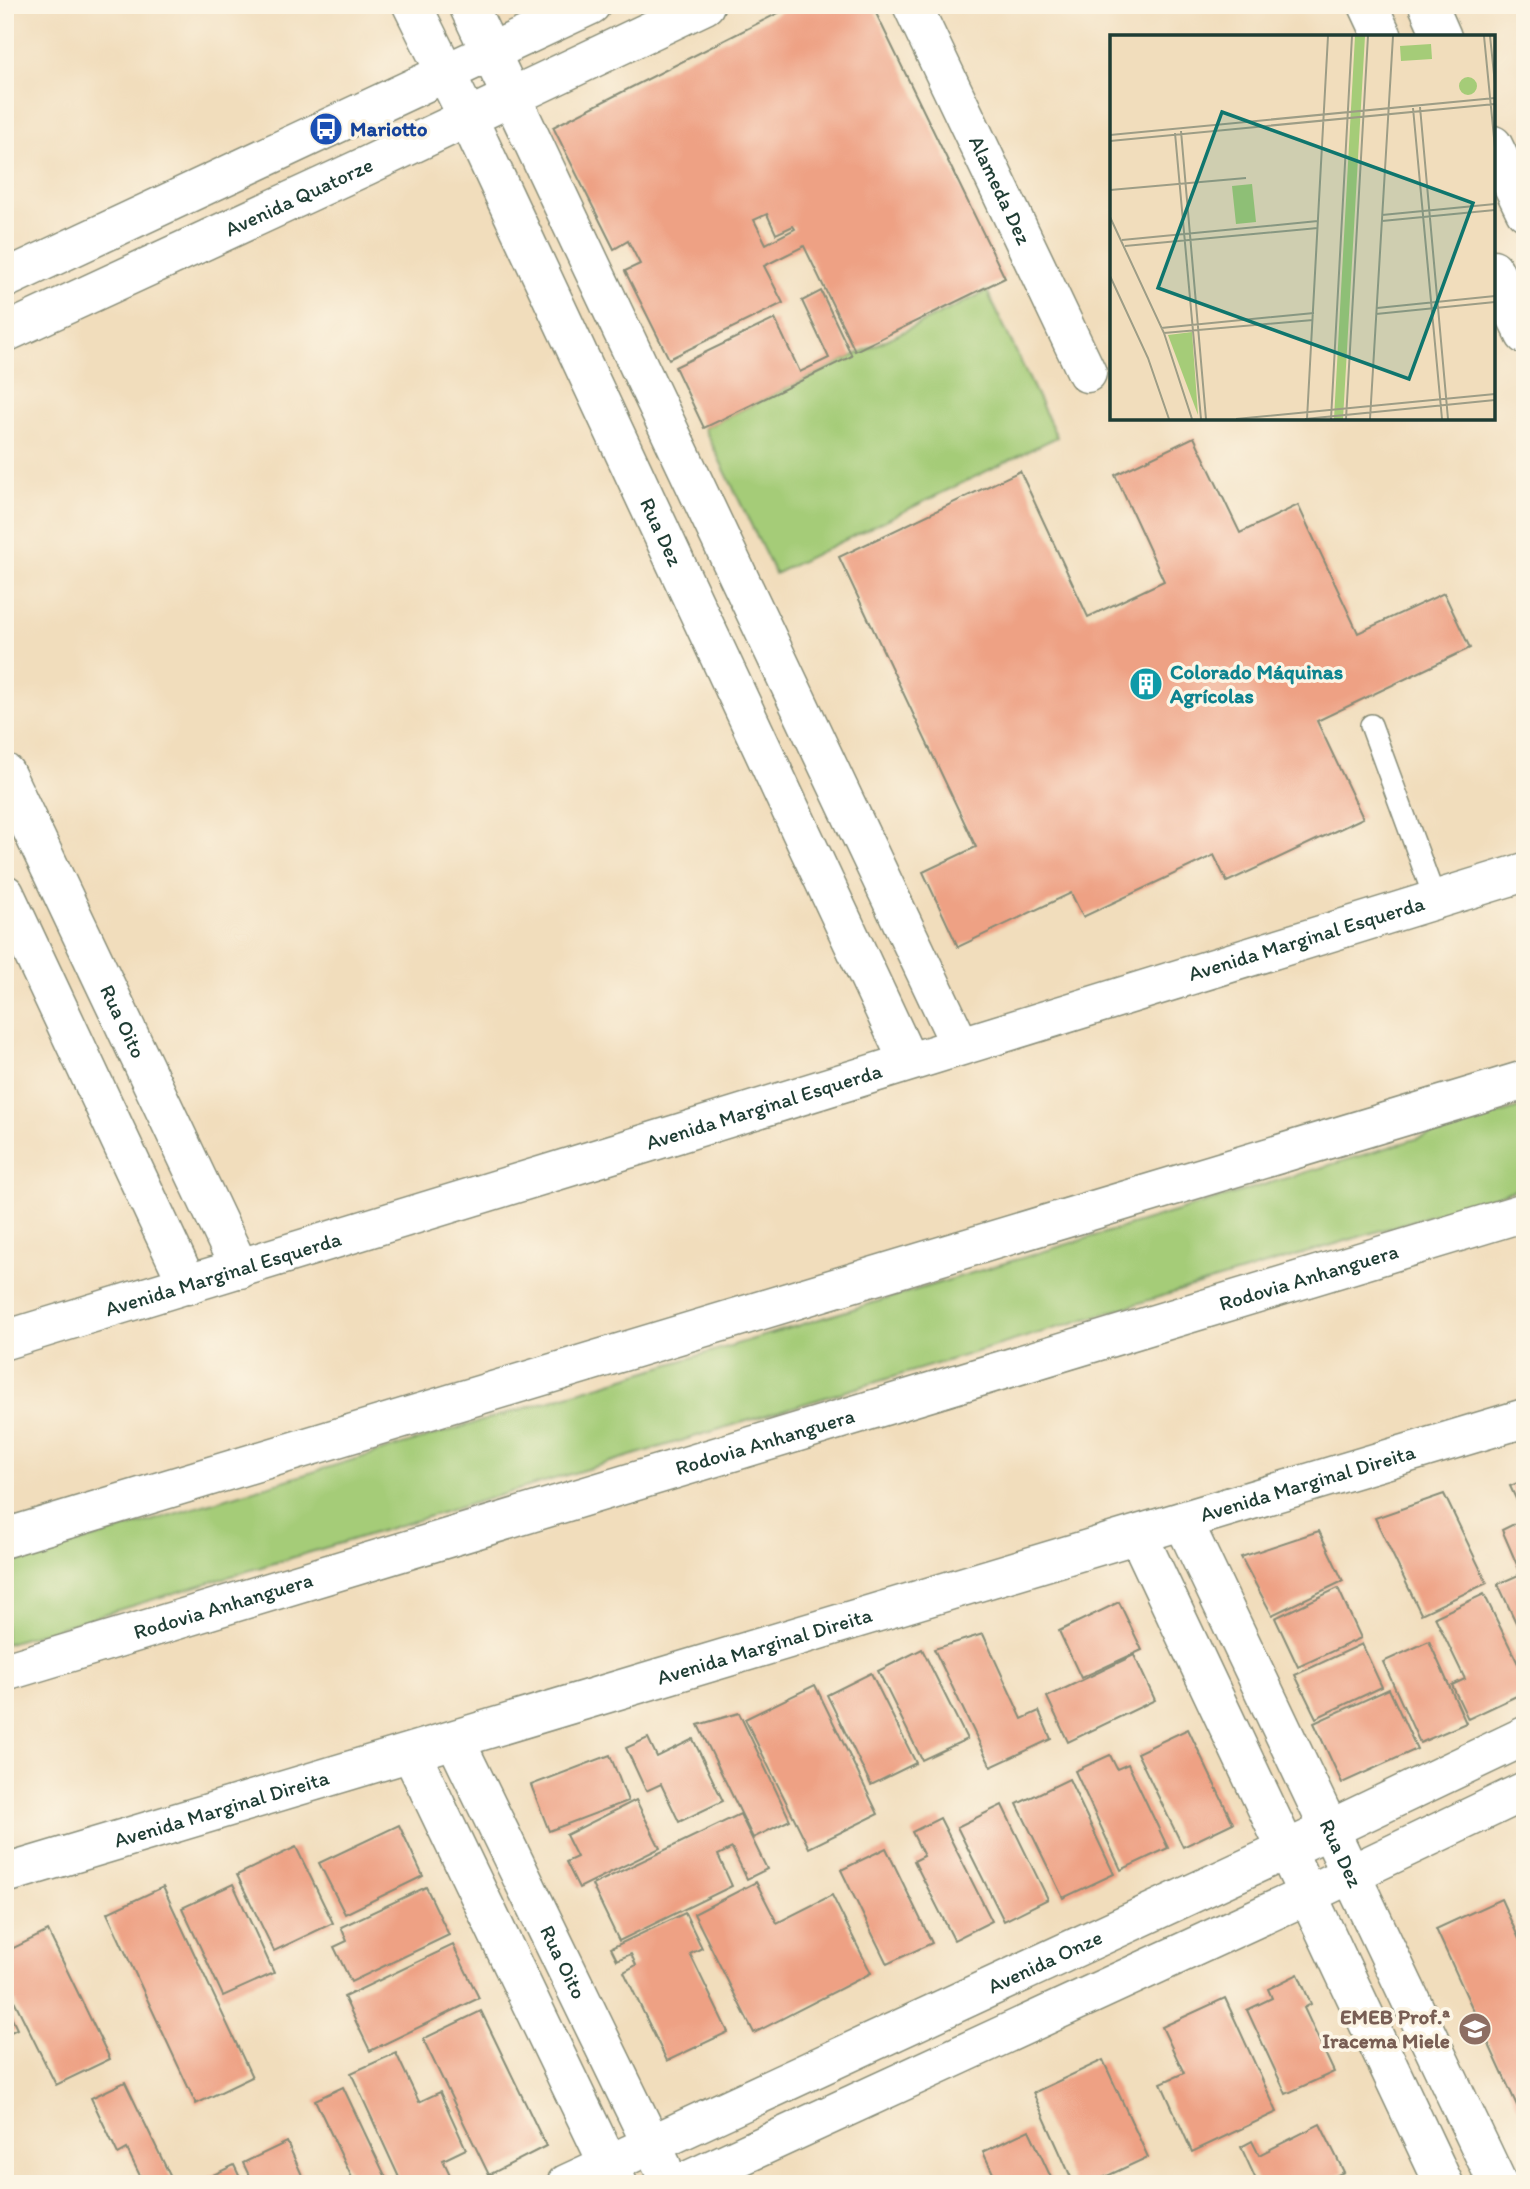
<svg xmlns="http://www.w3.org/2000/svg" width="1530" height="2189" viewBox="0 0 1530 2189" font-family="Itim,sans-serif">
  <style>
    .green { fill: #a5cc78; stroke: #628456; stroke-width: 2 }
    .building { fill: #eea184; fill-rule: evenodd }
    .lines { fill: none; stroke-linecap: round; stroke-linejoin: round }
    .lane-casing { stroke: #888d78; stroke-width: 24 }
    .street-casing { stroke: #888d78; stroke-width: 41 }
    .secondary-casing { stroke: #888d78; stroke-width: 41 }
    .highway-casing { stroke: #888d78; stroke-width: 41 }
    .lane { stroke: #fff; stroke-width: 21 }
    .street { stroke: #fff; stroke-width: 38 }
    .secondary { stroke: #fff; stroke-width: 38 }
    .highway { stroke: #fff; stroke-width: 38 }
    .labels { text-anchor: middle; stroke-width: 7; stroke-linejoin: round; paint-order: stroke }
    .transit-label { font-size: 21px; font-weight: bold; fill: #164399; stroke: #fcf5e5; text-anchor: start }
    .street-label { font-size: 21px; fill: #1f3d34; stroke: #fcf5e5 }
    .culture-label { font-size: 21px; font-weight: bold; fill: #0d838f; stroke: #fcf5e5; text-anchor: start }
    .education-label { font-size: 21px; font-weight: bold; fill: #785e54; stroke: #fcf5e5; text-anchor: end }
    .inset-road { fill: none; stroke: #9d9d86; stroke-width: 2 }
    .view { fill: #0f766e; fill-opacity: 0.15; stroke: #0f766e; stroke-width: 3.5 }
    .inset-edge { fill: none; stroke: #1f3d34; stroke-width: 3.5 }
  </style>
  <rect width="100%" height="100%" fill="#fcf5e5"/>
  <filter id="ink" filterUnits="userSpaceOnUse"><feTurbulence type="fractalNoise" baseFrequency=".0143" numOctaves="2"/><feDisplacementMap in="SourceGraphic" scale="14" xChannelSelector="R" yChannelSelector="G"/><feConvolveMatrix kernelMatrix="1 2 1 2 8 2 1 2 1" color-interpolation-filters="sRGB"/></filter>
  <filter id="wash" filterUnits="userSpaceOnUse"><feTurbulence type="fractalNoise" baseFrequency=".00686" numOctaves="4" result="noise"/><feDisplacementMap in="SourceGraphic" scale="28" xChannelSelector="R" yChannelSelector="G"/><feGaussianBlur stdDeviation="1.57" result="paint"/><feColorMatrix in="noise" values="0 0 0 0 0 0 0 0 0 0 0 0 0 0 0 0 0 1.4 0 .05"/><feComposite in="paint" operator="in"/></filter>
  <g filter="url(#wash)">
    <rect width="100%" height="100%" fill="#f1ddbc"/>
    <g class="green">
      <path d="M987,291L1057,437L775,574L704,428Z"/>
      <path d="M1525,1106V1187L5,1644V1565Z"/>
    </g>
    <g id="blocks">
      <g class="building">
        <path d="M794,5H872L1005,278L855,351L804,246L764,266L783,303L669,359L625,271L640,264L628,241L614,249L553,127ZM767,214L776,234L793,226L795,229L766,244L754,220Z"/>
        <path d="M821,291L852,356L704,428L675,367L775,319L800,372L829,358L802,301Z"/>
        <path d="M1194,437L1240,533L1298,505L1358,633L1444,593L1470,648L1317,721L1363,818L1227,882L1214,855L1083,917L1071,893L958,947L923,872L976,847L839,557L1020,471L1088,617L1164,581L1115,475Z"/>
        <path d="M1525,1480V1518L1510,1486Z"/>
        <path d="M1444,1494L1487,1583L1421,1614L1375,1518Z"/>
        <path d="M1520,1521L1525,1532V1642L1498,1584L1521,1574L1502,1530Z"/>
        <path d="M1319,1531L1343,1581L1272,1615L1241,1557Z"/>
        <path d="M1338,1588L1361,1638L1298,1667L1275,1618Z"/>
        <path d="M1484,1594L1525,1678V1692L1468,1719L1452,1685L1465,1679L1435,1617Z"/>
        <path d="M1119,1602L1142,1650L1081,1678L1059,1631Z"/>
        <path d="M983,1634L1022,1719L1039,1711L1051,1739L991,1767L934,1649Z"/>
        <path d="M1429,1641L1466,1723L1420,1743L1383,1662Z"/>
        <path d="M1362,1644L1382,1687L1316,1718L1295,1675Z"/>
        <path d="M922,1649L967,1739L922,1760L878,1671Z"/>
        <path d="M1134,1655L1155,1700L1068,1742L1047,1697Z"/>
        <path d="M871,1673L916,1763L871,1785L827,1695Z"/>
        <path d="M815,1685L878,1814L809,1848L745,1719Z"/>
        <path d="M1389,1689L1417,1749L1342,1783L1314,1723Z"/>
        <path d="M739,1713L790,1820L753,1838L698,1725Z"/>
        <path d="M1188,1729L1233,1823L1183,1847L1137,1753Z"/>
        <path d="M648,1738L657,1757L693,1739L723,1801L679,1822L661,1784L646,1791L626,1748Z"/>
        <path d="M610,1755L628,1801L549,1831L531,1785Z"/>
        <path d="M1110,1755L1117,1769L1128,1764L1168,1848L1121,1870L1075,1771Z"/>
        <path d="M1069,1779L1114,1874L1063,1898L1017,1804Z"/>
        <path d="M636,1800L660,1848L579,1888L566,1862L577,1857L566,1835Z"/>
        <path d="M1002,1805L1048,1899L1004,1921L957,1827Z"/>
        <path d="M740,1814L767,1869L747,1879L732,1848L718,1855L732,1886L619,1941L592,1885Z"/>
        <path d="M940,1818L992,1921L954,1940L914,1861L924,1856L912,1832Z"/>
        <path d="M399,1825L423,1876L345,1914L319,1863Z"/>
        <path d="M296,1847L333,1923L274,1951L237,1875Z"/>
        <path d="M886,1848L932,1943L887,1964L841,1870Z"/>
        <path d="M756,1882L777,1923L832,1895L871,1973L754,2033L694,1914Z"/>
        <path d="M233,1884L274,1973L223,1996L182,1908Z"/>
        <path d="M163,1887L252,2077L196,2104L107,1913Z"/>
        <path d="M426,1887L449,1935L351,1982L334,1947L347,1941L341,1927Z"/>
        <path d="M1501,1899L1525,1952V2123L1436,1929Z"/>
        <path d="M685,1913L702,1948L690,1954L728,2032L667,2061L624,1972L636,1965L631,1954L617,1960L611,1948Z"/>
        <path d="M48,1931L110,2059L56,2085L5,1982V1952Z"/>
        <path d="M453,1945L479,1998L370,2051L344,1997Z"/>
        <path d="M1298,1974L1311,2004L1304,2008L1334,2072L1286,2094L1247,2010L1272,1998L1268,1989Z"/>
        <path d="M1225,1998L1277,2112L1192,2152L1161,2083L1184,2073L1162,2027Z"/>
        <path d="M5,2004L17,2029L5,2035Z"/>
        <path d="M481,2011L546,2146L489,2175L423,2039Z"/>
        <path d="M396,2053L419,2102L440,2092L466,2149L443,2160L453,2181L446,2184H402L351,2073Z"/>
        <path d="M1103,2060L1148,2157L1090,2184H1074L1033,2093Z"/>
        <path d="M125,2082L174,2184H144L127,2149L118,2154L91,2098Z"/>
        <path d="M343,2087L389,2184H355L315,2100Z"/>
        <path d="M1320,2124L1344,2172L1318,2184H1258L1241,2147L1252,2141L1259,2155Z"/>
        <path d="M1029,2130L1054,2184H998L983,2152Z"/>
        <path d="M287,2142L306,2184H253L243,2163Z"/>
        <path d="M234,2165L243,2184H194Z"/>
      </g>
    </g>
  </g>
  <g filter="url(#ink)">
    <use href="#blocks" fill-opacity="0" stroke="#888d78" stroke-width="2"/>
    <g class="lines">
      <defs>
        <path id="lane" d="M1371,725L1435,899"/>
        <g id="street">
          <path id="s1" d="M412,5L468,118L908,1061"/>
          <path d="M468,5L960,1045"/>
          <path id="s2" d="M912,5L1087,373"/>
          <path d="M1368,5L1383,37"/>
          <path d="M1428,5L1442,37"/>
          <path d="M1493,145L1525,211"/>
          <path d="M1493,269L1525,335"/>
          <path d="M5,279L591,5"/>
          <path id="s3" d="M5,333L366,166L705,5"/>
          <path id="s4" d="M5,773L240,1269"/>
          <path d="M5,894L188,1285"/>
          <path id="s5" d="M1183,1521L1498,2184"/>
          <path d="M1138,1535L1444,2184"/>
          <path id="s6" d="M455,1740L662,2166"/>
          <path d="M411,1753L618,2184"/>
          <path id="s7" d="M566,2184L1286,1850L1525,1736"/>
          <path d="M680,2184L1307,1895L1525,1791"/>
        </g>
        <g id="secondary">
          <path id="s8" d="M5,1340C513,1188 1017,1025 1525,872"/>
          <path id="s9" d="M5,1874L1525,1418"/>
        </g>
        <g id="highway">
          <path d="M5,1538L1525,1080"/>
          <path id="s10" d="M5,1672L1525,1212"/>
        </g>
      </defs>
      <use href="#lane" class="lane-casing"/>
      <use href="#street" class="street-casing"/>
      <use href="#secondary" class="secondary-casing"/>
      <use href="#highway" class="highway-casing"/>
      <use href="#lane" class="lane"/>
      <use href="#street" class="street"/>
      <use href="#secondary" class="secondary"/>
      <use href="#highway" class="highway"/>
    </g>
  </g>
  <defs>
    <symbol id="bus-disc" viewBox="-11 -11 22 22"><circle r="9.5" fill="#1a4fb4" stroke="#fcf5e5"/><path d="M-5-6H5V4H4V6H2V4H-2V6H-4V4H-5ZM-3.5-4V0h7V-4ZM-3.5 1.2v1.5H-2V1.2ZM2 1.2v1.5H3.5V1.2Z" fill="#fff"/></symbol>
    <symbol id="building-disc" viewBox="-11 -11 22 22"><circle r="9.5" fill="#0f9aa8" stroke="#fcf5e5"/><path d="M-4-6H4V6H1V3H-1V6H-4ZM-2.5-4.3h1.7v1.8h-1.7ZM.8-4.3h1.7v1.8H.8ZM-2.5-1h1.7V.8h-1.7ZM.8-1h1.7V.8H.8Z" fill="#fff"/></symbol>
    <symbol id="school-disc" viewBox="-11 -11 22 22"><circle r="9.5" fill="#8d6e63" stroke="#fcf5e5"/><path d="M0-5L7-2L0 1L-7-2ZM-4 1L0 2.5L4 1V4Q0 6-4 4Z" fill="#fff"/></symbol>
  </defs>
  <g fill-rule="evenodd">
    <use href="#bus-disc" x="307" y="110" width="38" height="38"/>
    <use href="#building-disc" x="1127" y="665" width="38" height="38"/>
    <use href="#school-disc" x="1456" y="2010" width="38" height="38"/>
  </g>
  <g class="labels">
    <g class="transit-label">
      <text x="350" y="136">Mariotto</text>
    </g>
    <g class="street-label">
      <text dy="7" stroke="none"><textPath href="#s2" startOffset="205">Alameda Dez</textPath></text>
      <text dy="7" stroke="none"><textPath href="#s3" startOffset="324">Avenida Quatorze</textPath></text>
      <text dy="7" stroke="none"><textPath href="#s1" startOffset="583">Rua Dez</textPath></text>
      <text dy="7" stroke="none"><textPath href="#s8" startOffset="1362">Avenida Marginal Esquerda</textPath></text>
      <text dy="7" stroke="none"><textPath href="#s4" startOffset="275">Rua Oito</textPath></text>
      <text dy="7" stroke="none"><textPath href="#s8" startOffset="794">Avenida Marginal Esquerda</textPath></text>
      <text dy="7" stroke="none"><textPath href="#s8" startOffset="228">Avenida Marginal Esquerda</textPath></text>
      <text dy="7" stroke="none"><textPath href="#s10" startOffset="1362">Rodovia Anhanguera</textPath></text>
      <text dy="7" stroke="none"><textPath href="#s10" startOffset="794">Rodovia Anhanguera</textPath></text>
      <text dy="7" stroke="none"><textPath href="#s9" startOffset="1360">Avenida Marginal Direita</textPath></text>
      <text dy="7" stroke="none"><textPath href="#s10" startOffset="228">Rodovia Anhanguera</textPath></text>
      <text dy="7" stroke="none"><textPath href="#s9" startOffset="793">Avenida Marginal Direita</textPath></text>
      <text dy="7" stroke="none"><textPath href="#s9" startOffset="226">Avenida Marginal Direita</textPath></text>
      <text dy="7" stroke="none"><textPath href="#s5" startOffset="368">Rua Dez</textPath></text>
      <text dy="7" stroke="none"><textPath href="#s7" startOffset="528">Avenida Onze</textPath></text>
      <text dy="7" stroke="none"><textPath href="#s6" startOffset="247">Rua Oito</textPath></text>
    </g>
    <g class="culture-label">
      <text x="1170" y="679">Colorado Máquinas<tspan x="1170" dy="24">Agrícolas</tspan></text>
    </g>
    <g class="education-label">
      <text x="1450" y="2024">EMEB Prof.ª<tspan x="1450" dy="24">Iracema Miele</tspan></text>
    </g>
  </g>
  <g transform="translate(1110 35)">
    <rect width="385" height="385" fill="#f1ddbc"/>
    <path d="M245,1H255L233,384H224ZM321,9L322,24L291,26L290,11ZM349 51a9 9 0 1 1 18 0a9 9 0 1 1-18 0ZM142,149L146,187L126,189L122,151ZM82,297L88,380L58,300Z" fill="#a5cc78"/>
    <path class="inset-road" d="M374,1L385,113M380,1L385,49M310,72L338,384M303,73L332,384M71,96L96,384M65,98L91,384M0,100L385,63M0,106L385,69M0,155L136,143M272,180L385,169M0,182L54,298L82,384M272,186L385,175M12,205L208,186M15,211L208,193M0,241L38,323L59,384M267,273L385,261M266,279L385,267M51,293L204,278M54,298L203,285M126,384L385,359M195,384L385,365M197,384L218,1M221,384L242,1M236,384L258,1M260,384L283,1"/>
    <path class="view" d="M112,77L363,168L299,344L48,253Z"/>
    <rect width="385" height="385" class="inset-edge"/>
  </g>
  <rect width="1530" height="2189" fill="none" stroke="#fcf5e5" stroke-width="28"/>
</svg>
